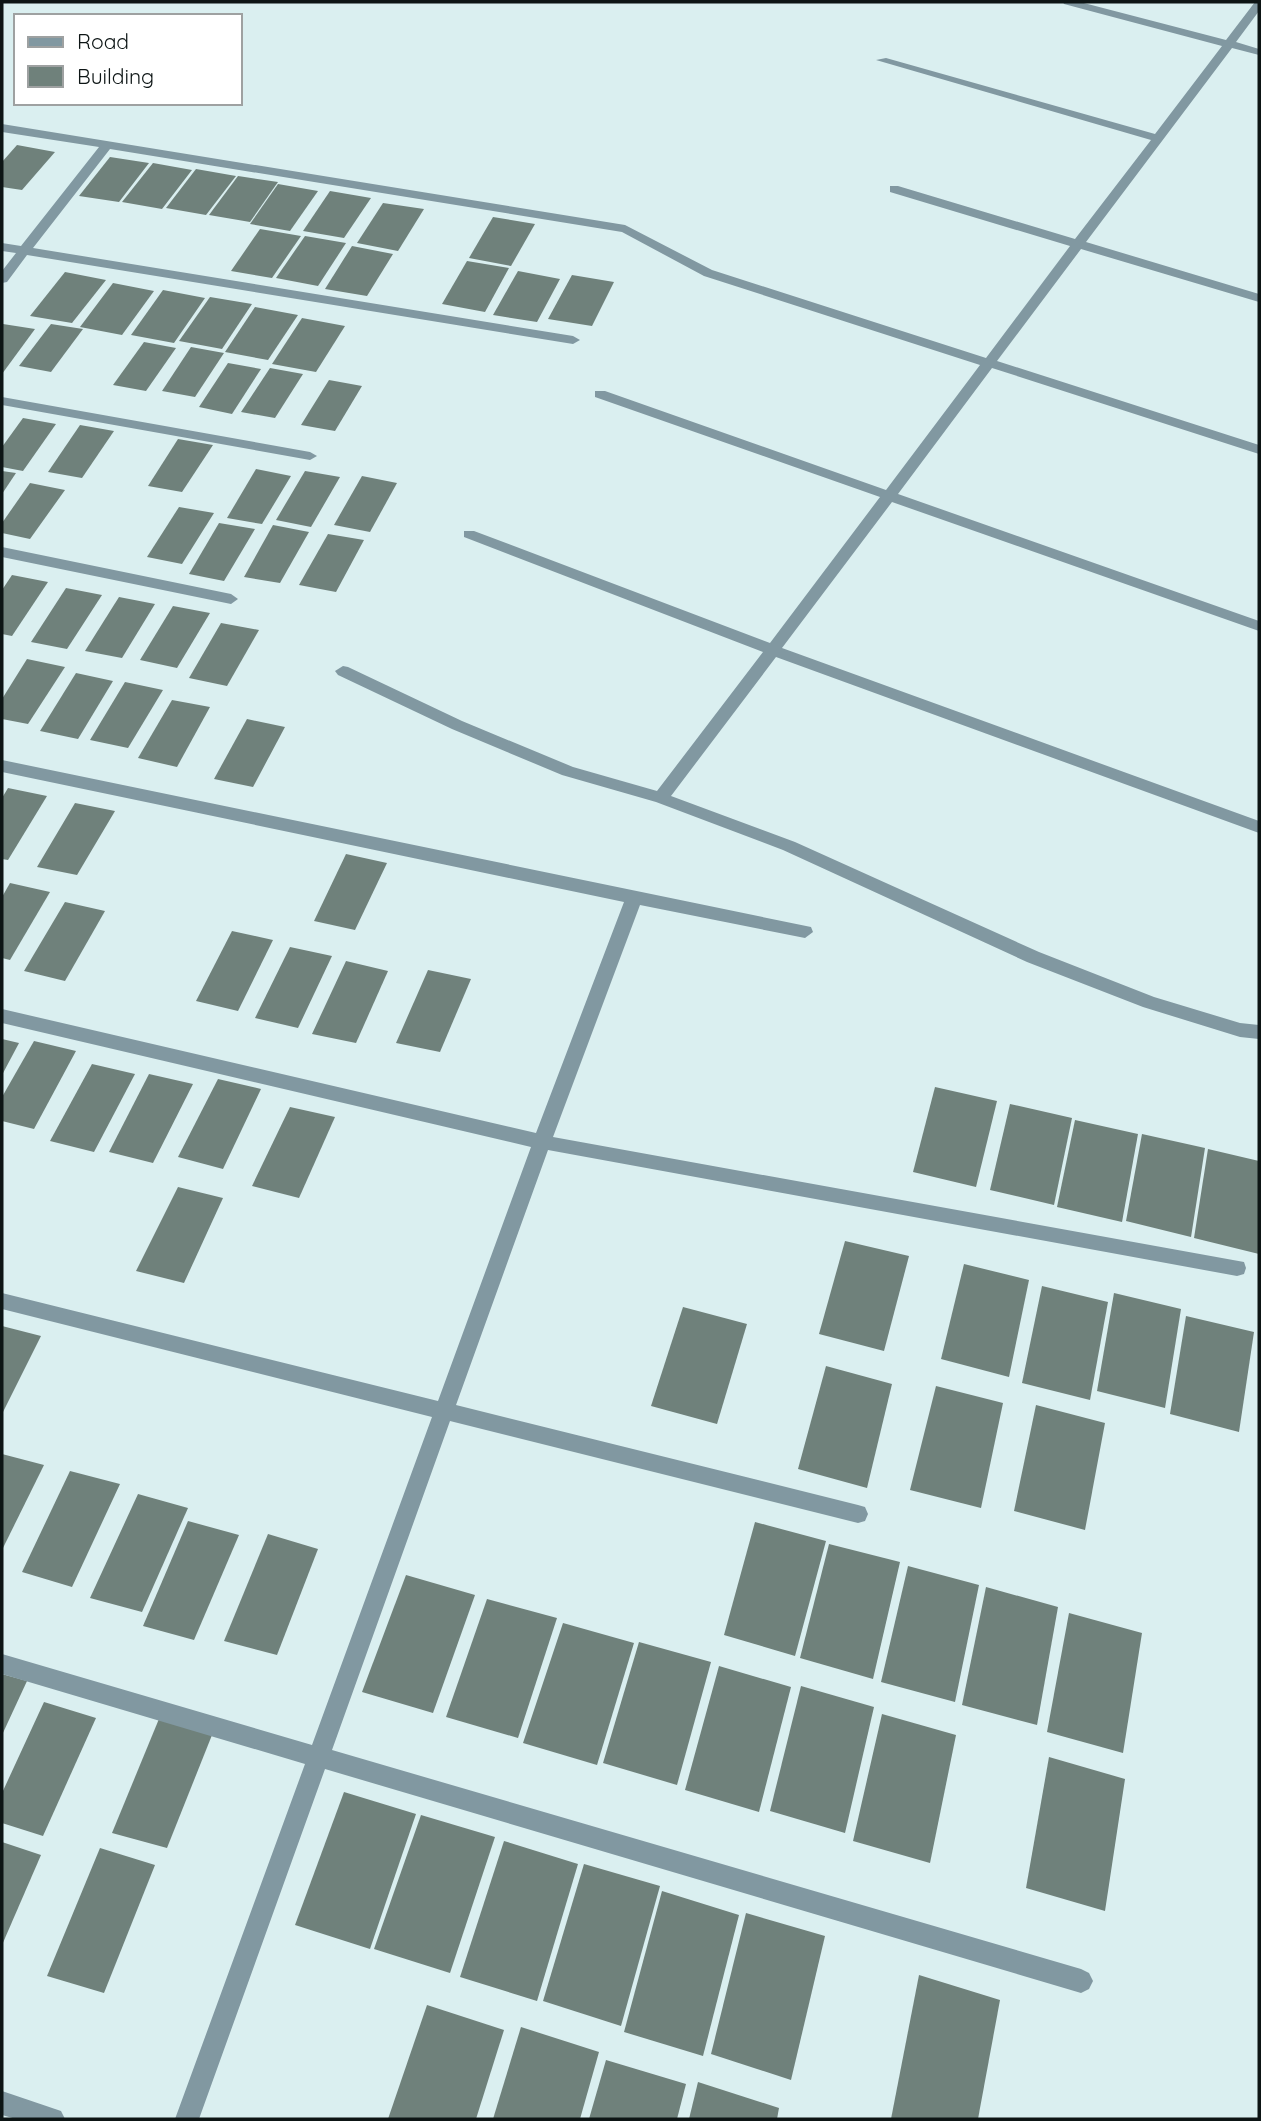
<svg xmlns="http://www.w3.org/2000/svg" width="1261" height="2121" viewBox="0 0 1261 2121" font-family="Quicksand,sans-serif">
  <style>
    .building { fill: #6f817b }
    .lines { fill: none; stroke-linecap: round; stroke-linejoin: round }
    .street { fill: #8198a1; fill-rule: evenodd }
  </style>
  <rect width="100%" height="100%" fill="#daeff0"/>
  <g class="building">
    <path d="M17,145L55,152L22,190L2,187V162Z"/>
    <path d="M110,157L149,163L119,202L79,196Z"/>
    <path d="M153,163L192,170L162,209L122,202Z"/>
    <path d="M196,169L236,176L206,215L166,208Z"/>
    <path d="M238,176L278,182L250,222L209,215Z"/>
    <path d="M278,184L318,191L290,231L250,224Z"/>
    <path d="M330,191L371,198L344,238L303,231Z"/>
    <path d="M383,203L424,209L398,251L357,243Z"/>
    <path d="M493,217L535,224L511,266L469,258Z"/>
    <path d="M260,229L301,236L272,278L231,271Z"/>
    <path d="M305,236L346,243L318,286L276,278Z"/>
    <path d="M352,246L393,254L367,296L325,289Z"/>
    <path d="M467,261L509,268L485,312L442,304Z"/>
    <path d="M518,271L560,279L537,322L493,315Z"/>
    <path d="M65,272L106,280L72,323L30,316Z"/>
    <path d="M572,275L614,282L592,326L548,319Z"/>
    <path d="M113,283L154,291L122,335L80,327Z"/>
    <path d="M163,290L205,298L174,343L131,335Z"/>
    <path d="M210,297L252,304L222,349L179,341Z"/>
    <path d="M255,307L298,315L268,360L225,352Z"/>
    <path d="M302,318L345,326L316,372L272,364Z"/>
    <path d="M3,324L35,329L2,374V326Z"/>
    <path d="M51,324L83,329L51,372L19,366Z"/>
    <path d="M144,342L176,348L146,391L113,385Z"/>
    <path d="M191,347L224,353L195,397L162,391Z"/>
    <path d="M228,363L261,369L232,414L199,407Z"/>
    <path d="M270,368L303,374L275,418L241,412Z"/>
    <path d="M329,380L362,386L335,431L301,425Z"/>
    <path d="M23,418L56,424L23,471L2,467V447Z"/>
    <path d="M80,425L114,431L82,478L48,472Z"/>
    <path d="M178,439L213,445L182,492L148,486Z"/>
    <path d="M256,469L291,476L262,524L227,518Z"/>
    <path d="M2,471L16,473L2,494Z"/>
    <path d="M305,471L340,477L311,527L276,520Z"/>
    <path d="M362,476L397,483L370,532L334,525Z"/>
    <path d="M30,483L65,490L30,539L2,533V523Z"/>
    <path d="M179,507L214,513L182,564L147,557Z"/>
    <path d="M219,523L255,529L224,581L189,574Z"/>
    <path d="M273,525L309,532L280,583L244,577Z"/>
    <path d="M328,534L364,540L336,592L299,585Z"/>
    <path d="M12,575L48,582L12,636L2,634V590Z"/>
    <path d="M66,588L102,595L67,649L31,642Z"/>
    <path d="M119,597L155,604L122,658L85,651Z"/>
    <path d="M173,606L210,613L177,668L140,660Z"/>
    <path d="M221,623L259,630L227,686L189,678Z"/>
    <path d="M27,659L65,667L28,724L2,719V699Z"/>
    <path d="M76,673L113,681L78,739L40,731Z"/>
    <path d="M125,682L163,690L128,748L90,740Z"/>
    <path d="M172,700L210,707L177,767L138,758Z"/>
    <path d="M247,719L285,727L253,787L214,779Z"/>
    <path d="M8,788L47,796L8,860L2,859V798Z"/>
    <path d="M75,803L115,811L77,875L37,867Z"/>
    <path d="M346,854L387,863L355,930L314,921Z"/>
    <path d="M10,883L50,892L10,960L2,958V897Z"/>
    <path d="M65,902L105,911L65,981L24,971Z"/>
    <path d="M232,931L273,940L238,1011L196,1001Z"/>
    <path d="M290,947L332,956L298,1028L255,1018Z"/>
    <path d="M346,961L388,971L356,1043L312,1034Z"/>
    <path d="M428,970L471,979L440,1052L396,1043Z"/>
    <path d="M2,1039L19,1043L2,1075Z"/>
    <path d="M34,1041L76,1051L34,1129L2,1121V1097Z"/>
    <path d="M92,1064L135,1074L94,1152L50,1141Z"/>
    <path d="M149,1074L193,1084L153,1163L109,1152Z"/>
    <path d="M218,1079L261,1089L223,1169L178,1157Z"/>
    <path d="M935,1087L997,1101L976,1187L913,1172Z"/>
    <path d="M1010,1104L1072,1118L1054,1205L990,1190Z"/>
    <path d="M290,1107L335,1117L299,1198L252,1186Z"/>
    <path d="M1075,1120L1138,1134L1122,1222L1057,1207Z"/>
    <path d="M1142,1134L1205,1148L1191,1237L1126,1221Z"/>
    <path d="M1208,1149L1259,1161V1254L1194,1238Z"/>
    <path d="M178,1187L223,1198L184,1283L136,1271Z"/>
    <path d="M845,1241L909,1256L884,1351L819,1334Z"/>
    <path d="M964,1264L1029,1280L1009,1377L941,1359Z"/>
    <path d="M1042,1286L1108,1302L1090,1400L1022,1383Z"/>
    <path d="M1114,1293L1181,1309L1165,1408L1097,1391Z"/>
    <path d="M683,1307L747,1324L717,1424L651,1406Z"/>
    <path d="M1186,1316L1254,1332L1239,1432L1170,1414Z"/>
    <path d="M2,1326L41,1336L2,1414Z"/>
    <path d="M826,1366L892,1384L867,1488L798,1469Z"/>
    <path d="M936,1386L1003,1403L981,1508L910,1490Z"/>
    <path d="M1036,1405L1105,1423L1085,1530L1014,1511Z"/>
    <path d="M2,1454L44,1465L2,1550Z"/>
    <path d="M70,1471L120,1484L72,1587L22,1572Z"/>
    <path d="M138,1494L188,1508L142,1612L90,1598Z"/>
    <path d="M188,1521L239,1535L194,1640L143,1626Z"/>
    <path d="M755,1522L826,1541L795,1656L724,1635Z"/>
    <path d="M268,1534L318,1549L277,1655L224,1641Z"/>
    <path d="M829,1544L900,1562L873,1679L800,1658Z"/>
    <path d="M908,1566L979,1585L955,1702L881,1682Z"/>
    <path d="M406,1575L475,1595L433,1713L362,1692Z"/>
    <path d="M986,1587L1058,1607L1037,1725L962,1705Z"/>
    <path d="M487,1599L557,1618L518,1738L446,1717Z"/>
    <path d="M1069,1613L1142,1633L1123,1753L1047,1732Z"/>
    <path d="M563,1623L634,1643L597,1765L523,1743Z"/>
    <path d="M639,1642L711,1662L677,1785L603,1763Z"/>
    <path d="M719,1666L791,1687L759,1812L685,1790Z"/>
    <path d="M2,1674L27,1681L2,1735Z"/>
    <path d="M801,1686L874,1707L845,1833L770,1811Z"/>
    <path d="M44,1702L96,1718L43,1836L2,1823V1793Z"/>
    <path d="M161,1714L214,1730L167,1848L112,1833Z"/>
    <path d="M882,1714L956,1735L930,1863L853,1841Z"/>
    <path d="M1049,1757L1125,1779L1105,1911L1026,1888Z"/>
    <path d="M344,1792L416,1814L370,1949L295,1925Z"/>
    <path d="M421,1815L495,1837L450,1973L374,1949Z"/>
    <path d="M504,1841L578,1864L537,2001L460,1977Z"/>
    <path d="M2,1842L41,1855L2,1945Z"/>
    <path d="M100,1848L155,1865L104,1993L47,1976Z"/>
    <path d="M584,1864L660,1886L621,2026L543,2001Z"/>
    <path d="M662,1891L739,1915L703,2056L624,2032Z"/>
    <path d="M746,1913L825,1936L791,2080L711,2054Z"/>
    <path d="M919,1975L1000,2000L978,2119H891Z"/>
    <path d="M427,2005L504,2030L476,2119H388Z"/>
    <path d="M521,2027L599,2052L580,2119H493Z"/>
    <path d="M606,2060L686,2084L677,2119H589Z"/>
    <path d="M698,2082L779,2108L777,2119H689Z"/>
  </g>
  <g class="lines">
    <g class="street">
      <path d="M1063,2H1080L1226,40L1255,2H1259V11L1236,42L1259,49V55L1232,48L1086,242L1259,294V302L1081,249L997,361L1259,445V454L992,368L898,494L1259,621V631L892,502L782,648L1259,821V833L776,657L671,796L795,842L1039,952L1154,997L1240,1023L1259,1025V1039L1240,1037L1143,1007L1027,962L783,850L656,802L562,775L452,729L338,675L335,671L343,666L348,667L462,721L573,767L657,791L763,652L464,537V531H474L770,643L880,497L595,397V391H605L886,490L980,365L704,276L622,232L110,149L33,248L573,336L580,340L573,344L27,255L7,282L2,283V271L16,253L2,251V243L21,246L99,147L2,132V124L625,225L712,270L986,358L1070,246L890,192V186H898L1075,239L1151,140L876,60L886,58L1155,134L1222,46L1064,4Z"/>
      <path d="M2,397L310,452L317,456L310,460L2,405Z"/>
      <path d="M2,547L231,594L238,599L231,604L2,557Z"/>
      <path d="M2,760L811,927L813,932L805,938L640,905L553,1137L1244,1262L1246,1268L1244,1274L1237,1276L548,1150L456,1405L858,1505L865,1507L868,1514L865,1521L858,1523L450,1421L332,1750L1081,1969L1089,1973L1093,1981L1089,1989L1081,1993L325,1769L199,2119H175L305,1764L2,1674V1654L312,1745L432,1417L2,1309V1293L438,1401L531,1147L2,1023V1009L536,1133L624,902L2,772Z"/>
      <path d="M2,2091L61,2111L65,2119H16L2,2115Z"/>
    </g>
  </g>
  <rect width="1261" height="2121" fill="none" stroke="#0d1515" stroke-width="7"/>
  <rect x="14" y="14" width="228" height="91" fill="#ffffff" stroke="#9ea1a1" stroke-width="2"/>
  <rect x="28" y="37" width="35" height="10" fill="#8198a1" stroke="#9ea1a1" stroke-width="2"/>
  <text x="77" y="49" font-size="21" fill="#0d1515">Road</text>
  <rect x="28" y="66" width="35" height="21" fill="#6f817b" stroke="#9ea1a1" stroke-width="2"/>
  <text x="77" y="84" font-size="21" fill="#0d1515">Building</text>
</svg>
